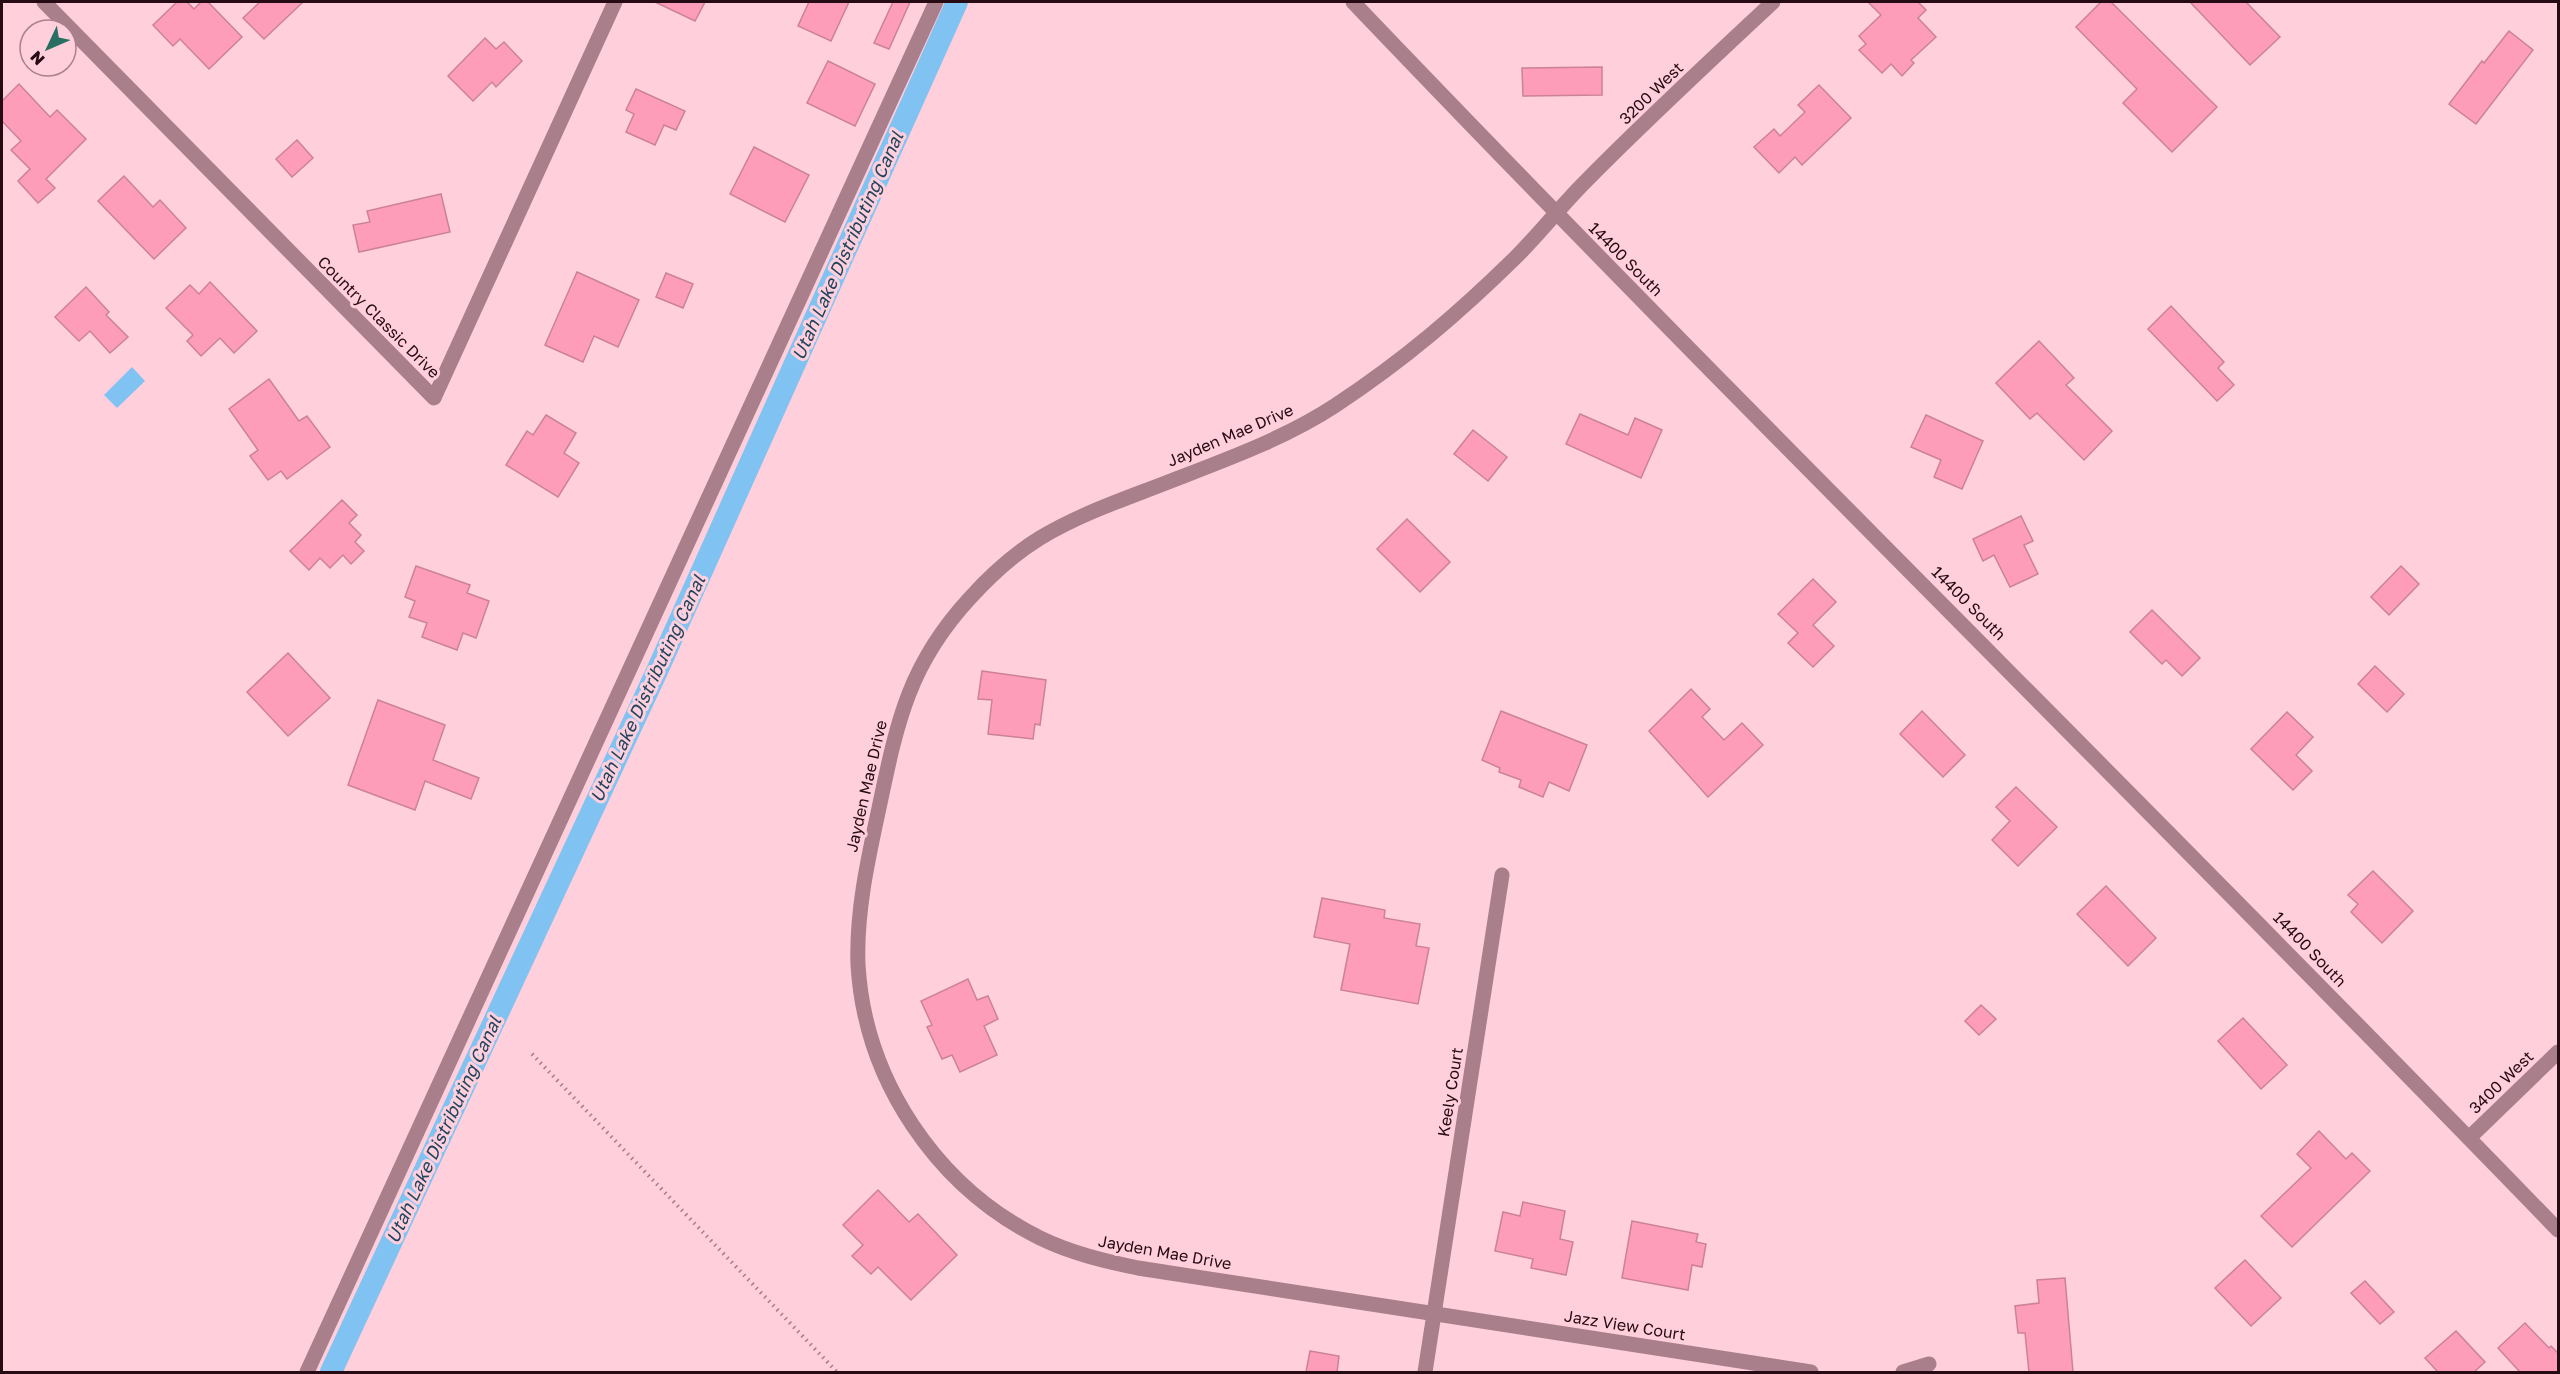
<svg xmlns="http://www.w3.org/2000/svg" width="2560" height="1374" viewBox="0 0 2560 1374" font-family="'Golos Text',sans-serif">
  <style>
    .water { fill: #80c3f2 }
    .lines { fill: none; stroke-linecap: round; stroke-linejoin: round }
    .canal { stroke: #80c3f2; stroke-width: 22 }
    .building { fill: #fe9dba; stroke: #cb8298; stroke-width: 1.5 }
    .path { stroke: #a47d88; stroke-width: 4; stroke-dasharray: 1.5 4.5; stroke-linecap: butt }
    .minor { stroke: #a97f8b; stroke-width: 15 }
    .labels { text-anchor: middle; stroke-width: 6; stroke-linejoin: round; paint-order: stroke }
    .street-label { font-size: 16px; fill: #260b14; stroke: #ffcfdc }
    .water-label { font-size: 18px; font-style: italic; fill: #1f445d; stroke: #ffcfdc }
  </style>
  <rect width="100%" height="100%" fill="#ffcfdc"/>
  <path class="water" d="M132,367L145,381L117,408L104,395Z"/>
  <g class="lines">
    <path class="canal" d="M331,1372L657,671L957,2"/>
  </g>
  <g class="building">
    <path d="M177,2H187L194,9L201,2H208L242,37L209,69L180,39L173,46L153,25Z"/>
    <path d="M260,2H303L264,39L243,18Z"/>
    <path d="M655,2H705L695,21Z"/>
    <path d="M809,2H849L831,41L798,26Z"/>
    <path d="M893,2H910L889,49L874,43Z"/>
    <path d="M1868,2H1918L1926,10L1918,18L1936,37L1911,60L1914,63L1902,76L1891,64L1882,73L1859,50L1866,44L1859,36L1881,15Z"/>
    <path d="M2101,2H2111L2217,107L2172,152L2123,103L2137,89L2076,27Z"/>
    <path d="M2190,2H2246L2280,37L2250,65Z"/>
    <path d="M2509,31L2533,50L2476,124L2449,104L2482,61L2484,63Z"/>
    <path d="M485,38L496,49L504,42L522,61L496,87L492,82L473,101L448,76Z"/>
    <path d="M828,61L875,84L855,126L807,103Z"/>
    <path d="M1602,67V95L1523,96L1522,68Z"/>
    <path d="M19,84L50,117L57,110L86,139L46,179L55,188L38,203L18,181L30,169L11,150L21,141L2,121V101Z"/>
    <path d="M1819,85L1851,118L1802,165L1795,157L1779,173L1754,147L1774,129L1780,136L1805,112L1798,105Z"/>
    <path d="M636,89L685,111L676,130L664,125L655,145L626,132L634,114L626,110Z"/>
    <path d="M297,140L313,158L292,177L276,159Z"/>
    <path d="M754,147L809,175L785,222L730,194Z"/>
    <path d="M124,176L153,207L160,200L186,228L154,259L98,201Z"/>
    <path d="M441,194L450,232L359,252L353,225L370,222L367,211Z"/>
    <path d="M577,272L639,300L618,347L594,336L583,362L545,345Z"/>
    <path d="M666,273L693,284L683,308L656,297Z"/>
    <path d="M210,282L257,331L234,353L220,338L201,356L187,341L193,335L166,308L190,285L199,294Z"/>
    <path d="M86,287L109,312L106,315L128,337L110,353L90,331L79,341L55,317Z"/>
    <path d="M2171,306L2224,362L2218,368L2234,385L2217,401L2148,329Z"/>
    <path d="M2039,341L2074,378L2066,385L2112,431L2084,460L2037,413L2030,419L1996,383Z"/>
    <path d="M269,379L299,421L307,416L330,447L287,479L281,471L268,480L250,456L258,450L229,409Z"/>
    <path d="M1580,414L1628,435L1635,418L1662,430L1641,478L1566,444Z"/>
    <path d="M546,415L576,433L564,453L579,463L558,497L506,465L527,431L533,435Z"/>
    <path d="M1926,415L1983,441L1962,489L1934,477L1941,460L1911,447Z"/>
    <path d="M1473,430L1507,457L1488,481L1454,454Z"/>
    <path d="M342,500L357,515L349,523L361,535L355,542L364,551L351,564L343,555L330,568L320,558L309,570L290,551Z"/>
    <path d="M2021,516L2033,541L2024,545L2038,574L2010,587L1994,555L1983,561L1973,539Z"/>
    <path d="M1407,519L1450,562L1420,592L1377,549Z"/>
    <path d="M416,566L470,585L467,593L489,601L476,638L463,633L457,650L422,637L427,623L409,617L415,601L405,597Z"/>
    <path d="M2401,566L2419,584L2389,615L2371,597Z"/>
    <path d="M1813,579L1836,602L1813,625L1834,646L1813,667L1788,643L1798,633L1778,614Z"/>
    <path d="M2152,610L2200,658L2182,676L2166,660L2162,664L2130,632Z"/>
    <path d="M288,653L330,698L288,736L247,692Z"/>
    <path d="M2375,666L2404,694L2387,712L2358,684Z"/>
    <path d="M982,671L1046,680L1040,725L1035,724L1033,739L988,734L992,700L978,699Z"/>
    <path d="M1691,689L1710,709L1702,717L1724,740L1742,723L1763,745L1708,797L1649,731Z"/>
    <path d="M378,700L445,725L433,760L479,778L471,799L425,781L415,810L348,785Z"/>
    <path d="M1501,711L1587,745L1569,791L1549,782L1543,797L1519,787L1521,780L1499,772L1500,768L1482,760Z"/>
    <path d="M1922,711L1965,755L1943,777L1900,734Z"/>
    <path d="M2287,712L2313,737L2296,755L2312,771L2293,790L2251,749Z"/>
    <path d="M2016,787L2057,827L2018,866L1992,840L2010,821L1996,807Z"/>
    <path d="M2373,871L2413,911L2382,943L2351,912L2358,904L2348,895Z"/>
    <path d="M2106,886L2156,938L2128,966L2077,914Z"/>
    <path d="M1322,898L1385,910L1384,918L1420,924L1416,946L1429,948L1418,1004L1341,990L1350,944L1314,937Z"/>
    <path d="M968,979L977,1000L988,996L998,1019L984,1026L997,1055L960,1072L952,1055L942,1059L927,1027L932,1025L921,1001Z"/>
    <path d="M1981,1005L1996,1019L1979,1035L1965,1021Z"/>
    <path d="M2243,1018L2287,1065L2261,1089L2218,1041Z"/>
    <path d="M2319,1131L2346,1159L2352,1153L2370,1171L2292,1247L2261,1216L2311,1168L2297,1154Z"/>
    <path d="M878,1190L909,1222L918,1214L957,1255L911,1300L878,1267L871,1274L852,1256L863,1245L843,1225Z"/>
    <path d="M1523,1202L1565,1211L1560,1239L1573,1242L1566,1275L1531,1268L1533,1259L1495,1251L1503,1212L1520,1216Z"/>
    <path d="M1632,1221L1698,1234L1696,1242L1706,1244L1702,1267L1692,1265L1688,1290L1622,1278Z"/>
    <path d="M2245,1260L2281,1298L2251,1326L2215,1288Z"/>
    <path d="M2065,1278L2073,1372H2029L2025,1333H2018L2015,1306L2039,1303L2037,1280Z"/>
    <path d="M2365,1281L2394,1312L2380,1324L2351,1293Z"/>
    <path d="M2525,1323L2549,1348L2551,1346L2559,1354V1372H2520L2498,1348Z"/>
    <path d="M2456,1331L2485,1362L2474,1372H2438L2425,1358Z"/>
    <path d="M1310,1351L1339,1356L1337,1372H1306Z"/>
  </g>
  <g class="lines">
    <path class="path" d="M532,1054L837,1372"/>
    <g class="minor">
      <path d="M44,2L434,398L615,2"/>
      <path d="M1353,2C1749,417 2160,818 2558,1230"/>
      <path d="M1773,2C1710,61 1646,120 1585,182C1561,206 1540,233 1516,257C1458,314 1404,360 1336,405C1280,442 1213,464 1150,489C1113,503 1075,517 1040,538C1014,554 990,576 970,598C908,665 897,723 879,808C868,859 856,912 858,965C865,1081 937,1187 1040,1238C1071,1253 1104,1261 1138,1268L1811,1372"/>
      <path d="M2469,1138L2558,1052"/>
      <path d="M307,1372L936,2"/>
      <path d="M1425,1372L1502,875"/>
      <path d="M1903,1372L1929,1364"/>
    </g>
  </g>
  <g class="labels">
    <g class="street-label">
      <text transform="translate(1651 93) rotate(-44)" y="6">3200 West</text>
      <text transform="translate(1626 259) rotate(45)" y="6">14400 South</text>
      <text transform="translate(379 317) rotate(45)" y="6">Country Classic Drive</text>
      <text transform="translate(1230 435) rotate(-23)" y="6">Jayden Mae Drive</text>
      <text transform="translate(1969 603) rotate(45)" y="6">14400 South</text>
      <text transform="translate(866 786) rotate(-77)" y="6">Jayden Mae Drive</text>
      <text transform="translate(2310 949) rotate(46)" y="6">14400 South</text>
      <text transform="translate(2501 1082) rotate(-44)" y="6">3400 West</text>
      <text transform="translate(1450 1092) rotate(-81)" y="6">Keely Court</text>
      <text transform="translate(1165 1252) rotate(10)" y="6">Jayden Mae Drive</text>
      <text transform="translate(1625 1325) rotate(9)" y="6">Jazz View Court</text>
    </g>
    <g class="water-label">
      <text transform="translate(848 246) rotate(-66)" y="6">Utah Lake Distributing Canal</text>
      <text transform="translate(648 689) rotate(-65)" y="6">Utah Lake Distributing Canal</text>
      <text transform="translate(444 1130) rotate(-65)" y="6">Utah Lake Distributing Canal</text>
    </g>
  </g>
  <rect width="2560" height="1374" fill="none" stroke="#260b14" stroke-width="6"/>
  <g transform="translate(48 48) rotate(226)"><circle r="28" fill="#ffcfdc" stroke="#a8818c" stroke-width="1.5"/>
  <path d="M0-4.5L10 22L0 15L-10 22Z" fill="#286e62"/>
  <text y="-9" font-size="16" font-weight="bold" text-anchor="middle" fill="#260b14">N</text>
  </g>
</svg>
